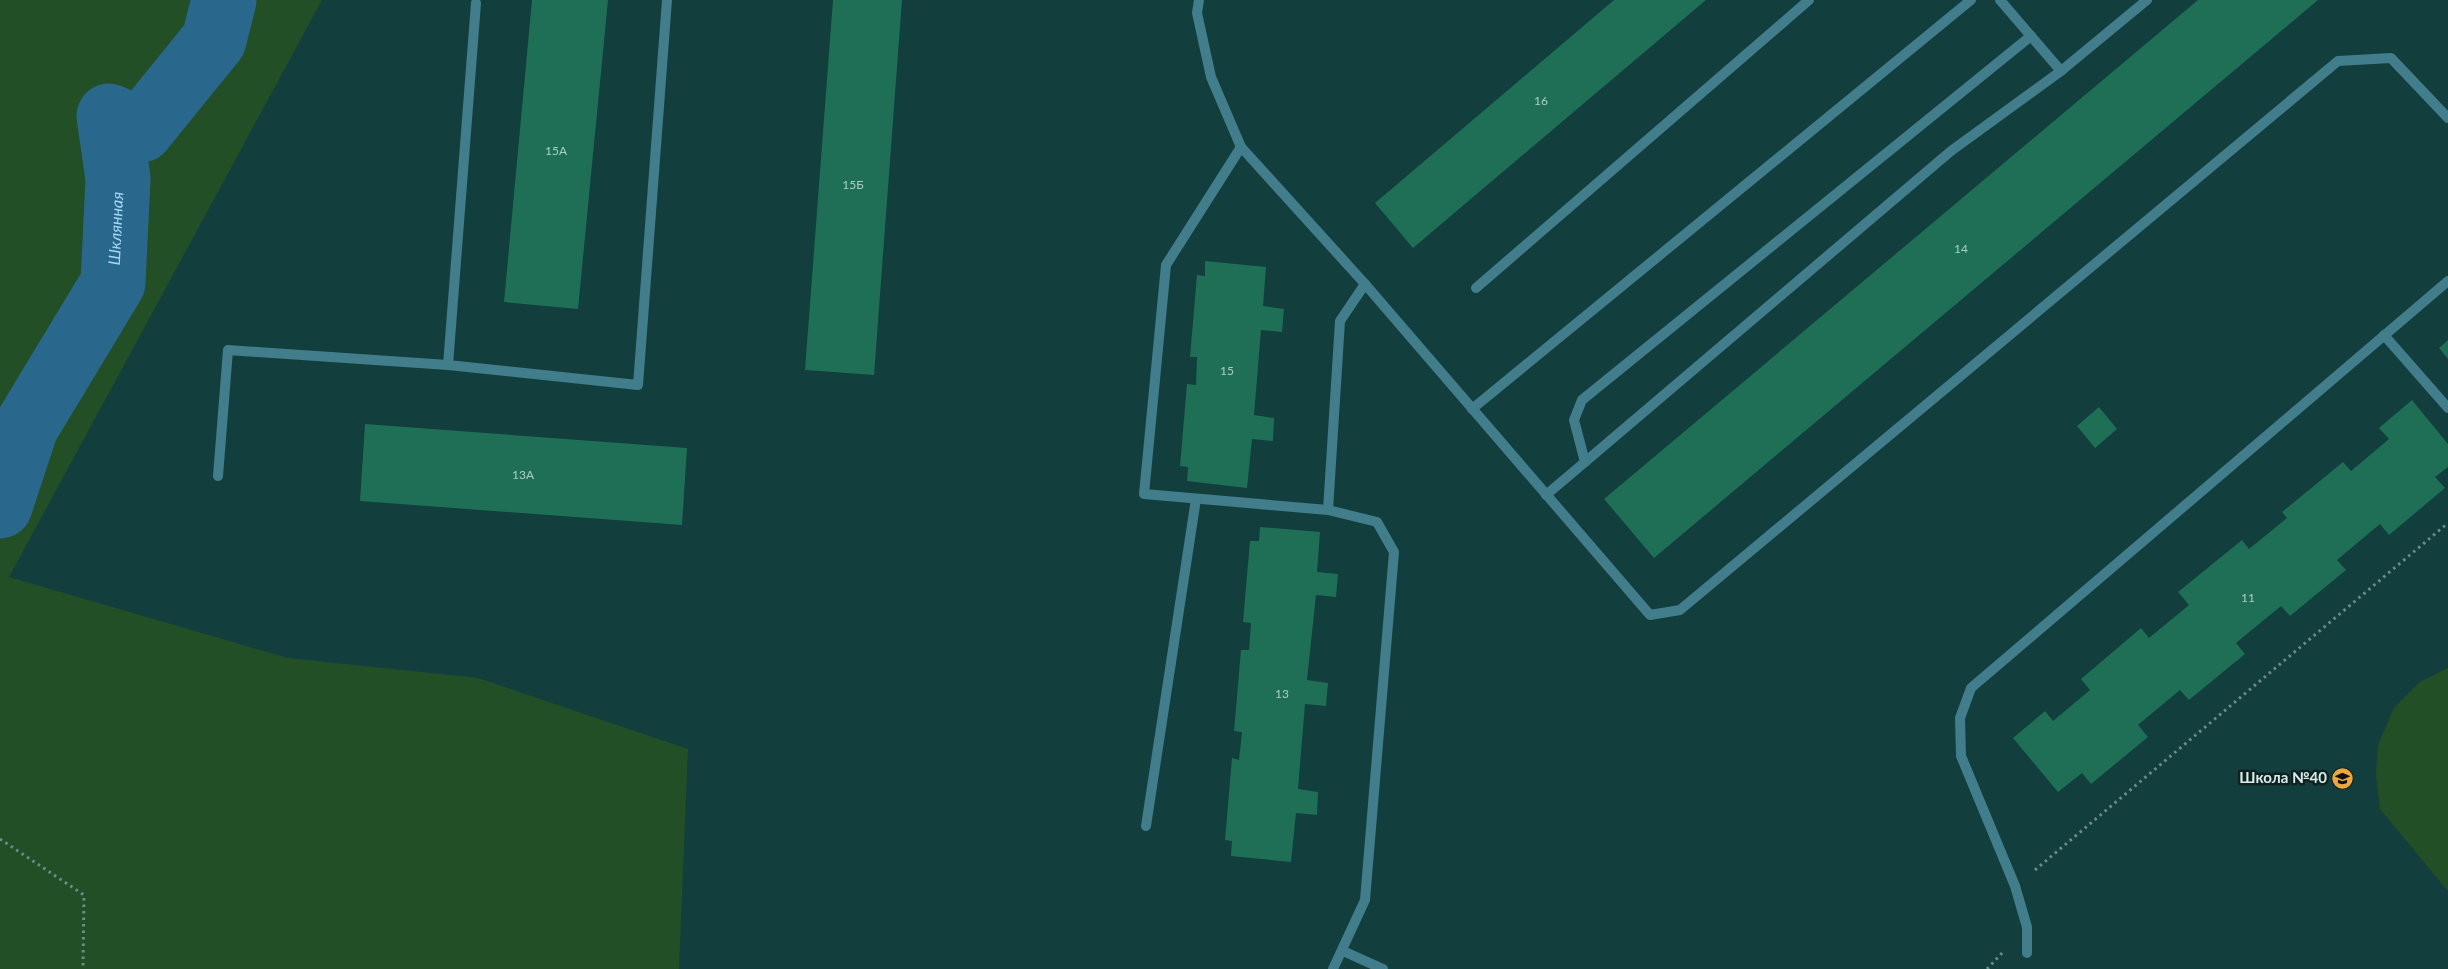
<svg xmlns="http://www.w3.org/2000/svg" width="2448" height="969" viewBox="0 0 2448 969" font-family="Lato,sans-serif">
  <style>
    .green { fill: #234f26 }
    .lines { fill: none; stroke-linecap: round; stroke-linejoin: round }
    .river { stroke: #2a678c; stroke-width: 65 }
    .building { fill: #1e6f56 }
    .path { stroke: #6a8c8b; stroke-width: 3; stroke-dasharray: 2.5 4; stroke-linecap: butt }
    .lane { stroke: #417d8b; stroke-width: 10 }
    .labels { text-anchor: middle; stroke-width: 5; stroke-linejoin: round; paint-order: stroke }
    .number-label { font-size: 12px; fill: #aacec7 }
    .poi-label { font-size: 15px; font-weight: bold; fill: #d8eeed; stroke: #102121; text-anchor: end }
    .water-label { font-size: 16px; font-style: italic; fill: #a8d9fb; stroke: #102121 }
  </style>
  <rect width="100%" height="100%" fill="#123e3d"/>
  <g class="green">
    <path d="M0,0H322L9,577L288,658L478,678L688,749L679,969H0Z"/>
    <path d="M2448,668V891L2380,809L2376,775L2378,745L2394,708L2420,682Z"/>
  </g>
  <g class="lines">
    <path class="river" id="s1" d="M0,506L26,427L113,283L118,179L109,116L141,130L214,40L224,0"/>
  </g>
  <g class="building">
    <path d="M532,0H608L578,309L504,302Z"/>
    <path d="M833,0H902L874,375L805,370Z"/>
    <path d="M1614,0H1706L1413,248L1375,203Z"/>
    <path d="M2198,0H2318L1654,558L1604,499Z"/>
    <path d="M1205,261L1266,267L1263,306L1284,309L1282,332L1261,330L1254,415L1274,418L1273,441L1252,439L1247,488L1187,481L1188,467L1180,466L1187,384L1196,385L1197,357H1190L1197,275L1205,276Z"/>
    <path d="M2448,340V359L2439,348Z"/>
    <path d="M2412,400L2448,444V467L2435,477L2445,488L2389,535L2380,524L2337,560L2346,570L2290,616L2281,606L2236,643L2245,654L2189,700L2180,690L2138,725L2148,737L2091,784L2082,773L2058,792L2013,738L2045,711L2053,721L2090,690L2081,679L2141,628L2149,638L2189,605L2178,592L2242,540L2249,549L2287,518L2282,512L2343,462L2351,471L2389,439L2379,428Z"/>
    <path d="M2099,407L2117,429L2095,448L2077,426Z"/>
    <path d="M365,424L687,448L682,525L360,501Z"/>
    <path d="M1260,527L1320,532L1317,572L1338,574L1336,597L1316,595L1307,680L1328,683L1326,706L1305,704L1298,789L1318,792L1317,815L1296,813L1291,862L1231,856L1232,841L1225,840L1232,758L1239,760L1242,732L1234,731L1241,650H1249L1251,623L1243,622L1250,541H1259Z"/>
  </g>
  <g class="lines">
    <g class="path">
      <path d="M0,839L84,895L83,969"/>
      <path d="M2035,870L2448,523"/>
      <path d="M1987,969L2004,951"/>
    </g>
    <g class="lane">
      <path d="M1199,0L1197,13L1211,77L1241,147L1365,284"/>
      <path d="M2000,0L2061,71"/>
      <path d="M476,3L448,365L638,385L667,0"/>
      <path d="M1241,147L1166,265L1144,494L1328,510"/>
      <path d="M1476,288L1809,0"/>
      <path d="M2384,335L2448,408"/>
      <path d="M1472,409L1971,0"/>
      <path d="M1585,462L1951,151L2061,71L2147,0"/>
      <path d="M218,476L228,350L448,365"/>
      <path d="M1546,495L1585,462L1574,420L1582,400L2031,36"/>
      <path d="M1146,826L1196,499"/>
      <path d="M1343,951L1383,969"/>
      <path d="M2027,953V927L2015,886L1961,756L1960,718L1971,688L2448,281"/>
      <path d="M1333,969L1365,900L1394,552L1377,522L1328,510L1340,321L1365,284L1650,615L1680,610L2338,61L2391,58L2448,118"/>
    </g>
  </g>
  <defs>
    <symbol id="school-disc" viewBox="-11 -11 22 22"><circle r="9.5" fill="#eda83b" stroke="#102121"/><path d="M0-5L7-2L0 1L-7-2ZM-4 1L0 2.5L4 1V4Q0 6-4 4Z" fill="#111"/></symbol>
  </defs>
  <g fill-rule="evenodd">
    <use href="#school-disc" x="2330" y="766" width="25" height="25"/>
  </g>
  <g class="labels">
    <g class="number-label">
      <text x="1541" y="105">16</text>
      <text x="556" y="155">15А</text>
      <text x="853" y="189">15Б</text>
      <text x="1961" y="253">14</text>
      <text x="1227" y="375">15</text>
      <text x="523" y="479">13А</text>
      <text x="2248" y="602">11</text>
      <text x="1282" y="698">13</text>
    </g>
    <g class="poi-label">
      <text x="2327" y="783">Школа №40</text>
    </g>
    <g class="water-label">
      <text dy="6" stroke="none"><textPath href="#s1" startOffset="306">Шклянная</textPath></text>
    </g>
  </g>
</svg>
